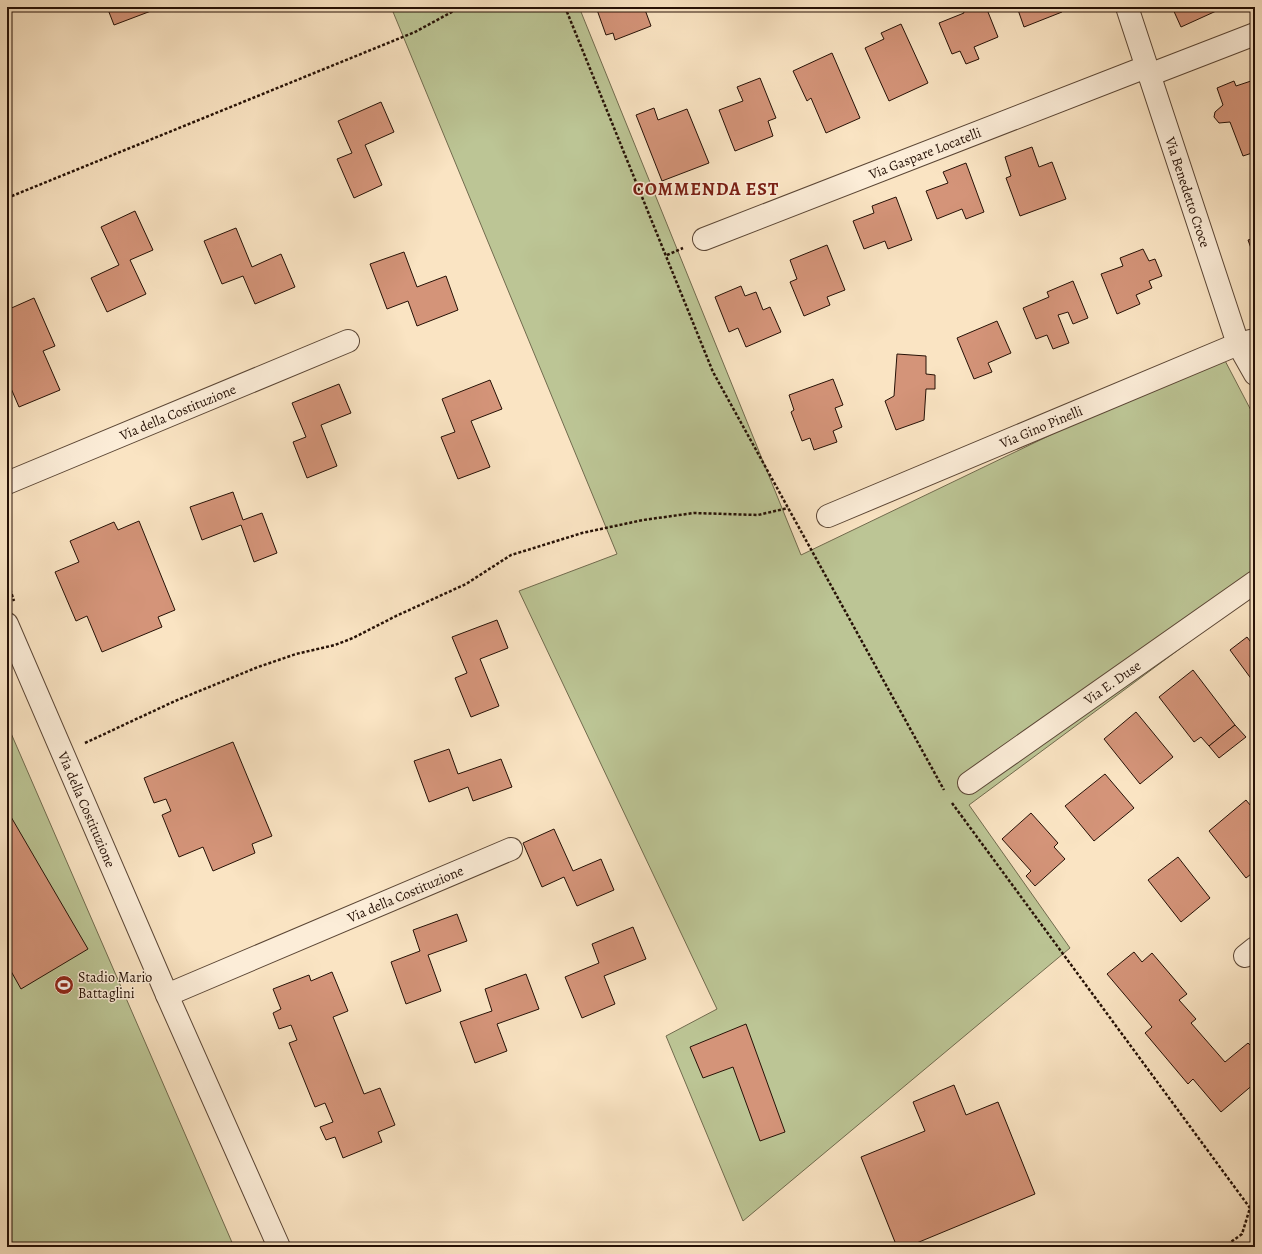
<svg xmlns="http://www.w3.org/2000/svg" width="1262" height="1254" viewBox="0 0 1262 1254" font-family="Alegreya,serif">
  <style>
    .green { fill: #bcc595; stroke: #716b4e }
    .building { fill: #d49479; stroke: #261106 }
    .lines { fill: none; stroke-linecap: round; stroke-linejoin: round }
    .minor-casing { stroke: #5b4635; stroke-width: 24 }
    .tertiary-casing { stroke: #5b4635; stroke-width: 24 }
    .path { stroke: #261106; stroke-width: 2.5; stroke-dasharray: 3 2; stroke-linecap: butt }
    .minor { stroke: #fcedd8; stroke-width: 22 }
    .tertiary { stroke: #fcedd8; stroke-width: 22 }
    .labels { text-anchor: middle; stroke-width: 3; stroke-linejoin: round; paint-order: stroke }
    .street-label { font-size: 14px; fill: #261106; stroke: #fcedd8 }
    .poi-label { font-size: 14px; fill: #261106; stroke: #fcedd8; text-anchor: start }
    .district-label { font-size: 18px; font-weight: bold; letter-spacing: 1px; fill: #7a1f14; stroke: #fcedd8 }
  </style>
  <rect width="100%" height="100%" fill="#fae4c3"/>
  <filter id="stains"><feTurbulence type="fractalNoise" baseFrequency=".005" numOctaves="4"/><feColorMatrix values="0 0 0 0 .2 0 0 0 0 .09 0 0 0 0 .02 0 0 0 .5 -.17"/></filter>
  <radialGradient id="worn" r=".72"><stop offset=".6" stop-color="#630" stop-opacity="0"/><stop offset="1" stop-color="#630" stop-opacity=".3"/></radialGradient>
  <g class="green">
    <path d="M391,7H579L801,555L1221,353L1255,418V593L969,805L1070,948L743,1221L666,1036L717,1009L519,591L617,554Z"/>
    <path d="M7,724L234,1247H7Z"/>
  </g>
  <g class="building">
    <path d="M107,7H150L151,11L114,25Z"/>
    <path d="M596,7H644L651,26L615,40L613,33L606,35Z"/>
    <path d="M962,7H986L998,37L974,47L979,59L966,64L960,51L952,54L939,23L964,13Z"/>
    <path d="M1017,7H1060L1062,12L1024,27Z"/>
    <path d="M1172,7H1225L1181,27Z"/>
    <path d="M901,24L928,83L889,101L865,48L884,39L881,33Z"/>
    <path d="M832,53L860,118L826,133L811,98L807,101L793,71Z"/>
    <path d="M760,78L776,118L768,121L773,136L735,151L719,110L743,101L737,87Z"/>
    <path d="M1254,80L1255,152L1243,156L1230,122L1219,123L1214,117L1215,112L1223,105L1217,88L1234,81L1236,86Z"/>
    <path d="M381,102L394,132L365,145L382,185L354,198L337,159L352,153L338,121Z"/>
    <path d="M654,108L658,120L687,109L709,163L662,181L636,115Z"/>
    <path d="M1032,147L1039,167L1052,162L1066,199L1020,216L1006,178L1011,176L1005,157Z"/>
    <path d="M966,163L984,212L966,219L962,209L937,219L926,191L948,183L943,172Z"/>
    <path d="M896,197L912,240L888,249L885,241L864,249L853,221L874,213L872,206Z"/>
    <path d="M135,211L153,250L130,260L146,294L107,312L91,278L119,265L101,227Z"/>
    <path d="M236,228L252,267L281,254L295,287L255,304L243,276L222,284L204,241Z"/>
    <path d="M1255,238V259L1248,240Z"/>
    <path d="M827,245L845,290L827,297L830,305L804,316L790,282L797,279L790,260Z"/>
    <path d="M1143,249L1149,261L1155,259L1162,276L1149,281L1152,288L1136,295L1140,304L1117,314L1101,274L1123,266L1120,258Z"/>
    <path d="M404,252L417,287L446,276L458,310L417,326L408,301L387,309L370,264Z"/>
    <path d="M1073,281L1088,318L1073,324L1068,312L1058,315L1069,343L1053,349L1047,335L1036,339L1023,308L1049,297L1047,292Z"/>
    <path d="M741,286L745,296L756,292L763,310L770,307L781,332L746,347L738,328L729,332L715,297Z"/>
    <path d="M34,298L55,346L43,351L60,390L19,407L7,379V310Z"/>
    <path d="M997,321L1011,353L988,363L992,372L974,379L957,338Z"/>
    <path d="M897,354L926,356V374L935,375V389H926L924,420L896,430L885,401L894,396Z"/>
    <path d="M833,379L843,405L835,408L842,427L833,431L837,442L814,450L810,438L802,441L791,412L794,410L789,395Z"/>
    <path d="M490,380L502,409L471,421L490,467L458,479L441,437L455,432L442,399Z"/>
    <path d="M339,384L351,413L321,425L337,466L307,478L293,442L306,437L292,403Z"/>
    <path d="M233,492L243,520L262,513L277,553L254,562L241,525L202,540L190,507Z"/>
    <path d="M139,521L175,610L158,617L162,627L102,652L87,616L76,621L55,572L79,562L70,541L114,522L118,530Z"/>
    <path d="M497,620L508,648L480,659L499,706L471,717L455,678L467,673L452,637Z"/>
    <path d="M1247,637L1253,645L1255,643V684L1230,650Z"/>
    <path d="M1193,670L1235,725L1209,746L1201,737L1194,742L1159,697Z"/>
    <path d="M1136,712L1173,757L1140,784L1104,739Z"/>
    <path d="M1235,725L1246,737L1219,758L1209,746Z"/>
    <path d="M233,742L272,836L252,844L255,853L213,871L203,847L179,857L162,815L171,811L166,799L154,803L144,778Z"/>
    <path d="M449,749L458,774L501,759L512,787L473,801L468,787L429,802L414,761Z"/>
    <path d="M1105,774L1134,808L1094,841L1065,806Z"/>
    <path d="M1246,800L1255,811V871L1246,878L1209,831Z"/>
    <path d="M7,810L88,949L21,989L7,964Z"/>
    <path d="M1031,813L1058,843L1054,847L1065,859L1035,886L1026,876L1031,871L1002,839Z"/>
    <path d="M554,829L573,871L601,859L614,890L577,906L564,877L542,887L523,843Z"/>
    <path d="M1178,857L1210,898L1181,922L1148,880Z"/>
    <path d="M457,914L467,941L428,955L441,991L406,1004L391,962L420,951L413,930Z"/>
    <path d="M633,927L646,959L604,976L615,1004L582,1018L565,977L599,963L592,944Z"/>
    <path d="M1134,952L1142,962L1152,953L1187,994L1179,1000L1196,1019L1191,1023L1225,1062L1248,1043L1255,1050V1083L1221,1112L1193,1079L1188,1084L1145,1033L1152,1027L1107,974Z"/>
    <path d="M332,972L348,1011L333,1017L364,1094L380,1088L395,1125L378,1132L382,1142L343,1158L335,1137L326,1140L320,1127L333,1122L325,1103L315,1107L289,1043L297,1040L291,1025L279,1029L273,1013L281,1009L273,989L309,975L311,981Z"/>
    <path d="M526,974L539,1009L497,1024L507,1051L475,1063L460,1022L492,1011L485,989Z"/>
    <path d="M746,1024L785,1132L760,1141L733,1067L703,1078L690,1047Z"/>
    <path d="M954,1085L966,1115L998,1102L1035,1194L907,1247H897L861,1157L925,1131L913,1102Z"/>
  </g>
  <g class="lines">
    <defs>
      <g id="minor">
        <path id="s1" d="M1127,7L1238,344L1255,374"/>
        <path d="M1149,75L1255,34"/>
        <path id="s2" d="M704,239L1146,67"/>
        <path id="s3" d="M7,483L348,341"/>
        <path id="s4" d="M828,516L1238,344L1255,340"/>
        <path id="s5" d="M969,783L1255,582"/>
        <path d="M1245,956L1255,948"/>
        <path id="s6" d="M167,995L511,849"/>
      </g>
      <g id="tertiary">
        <path id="s7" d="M7,624L167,995L279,1247"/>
      </g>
    </defs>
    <use href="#minor" class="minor-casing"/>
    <use href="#tertiary" class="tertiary-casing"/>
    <g class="path">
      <path d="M565,7L713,372L944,790"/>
      <path d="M7,198L415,32L461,7"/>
      <path d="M667,255L683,248"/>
      <path d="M7,580L14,601"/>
      <path d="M85,743L175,701L258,667L296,654L335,645L353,638L396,616L466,584L511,555L534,548L582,533L643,520L694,513L758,515L788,508"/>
      <path d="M952,803L1250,1208L1242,1234L1224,1247"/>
    </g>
    <use href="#minor" class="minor"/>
    <use href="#tertiary" class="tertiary"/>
  </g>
  <defs>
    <symbol id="stadium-disc" viewBox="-11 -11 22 22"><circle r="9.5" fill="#8f2418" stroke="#fcedd8"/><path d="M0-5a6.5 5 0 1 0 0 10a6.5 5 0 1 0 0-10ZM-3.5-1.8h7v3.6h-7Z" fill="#fff"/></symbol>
  </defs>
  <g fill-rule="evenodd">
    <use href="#stadium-disc" x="53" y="974" width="22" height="22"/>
  </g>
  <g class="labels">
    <g class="street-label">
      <text dy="5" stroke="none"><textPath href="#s2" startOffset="237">Via Gaspare Locatelli</textPath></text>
      <text dy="5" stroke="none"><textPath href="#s1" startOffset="195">Via Benedetto Croce</textPath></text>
      <text dy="5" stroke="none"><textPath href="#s3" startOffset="185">Via della Costituzione</textPath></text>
      <text dy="5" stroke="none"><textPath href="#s4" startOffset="231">Via Gino Pinelli</textPath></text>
      <text dy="5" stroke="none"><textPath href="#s5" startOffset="175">Via E. Duse</textPath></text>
      <text dy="5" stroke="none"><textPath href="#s7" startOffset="202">Via della Costituzione</textPath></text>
      <text dy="5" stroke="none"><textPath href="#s6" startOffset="259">Via della Costituzione</textPath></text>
    </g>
    <g class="poi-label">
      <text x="78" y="982">Stadio Mario<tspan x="78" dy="16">Battaglini</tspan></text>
    </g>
    <g class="district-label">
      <text x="706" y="195">COMMENDA EST</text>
    </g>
  </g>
  <rect width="1262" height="1254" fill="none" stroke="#fae4c3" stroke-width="24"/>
  <rect x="8" y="8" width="1246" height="1238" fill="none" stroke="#261106" stroke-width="2"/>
  <rect x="12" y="12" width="1238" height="1230" fill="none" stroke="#261106"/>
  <rect width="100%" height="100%" filter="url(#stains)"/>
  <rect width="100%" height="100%" fill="url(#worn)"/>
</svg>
